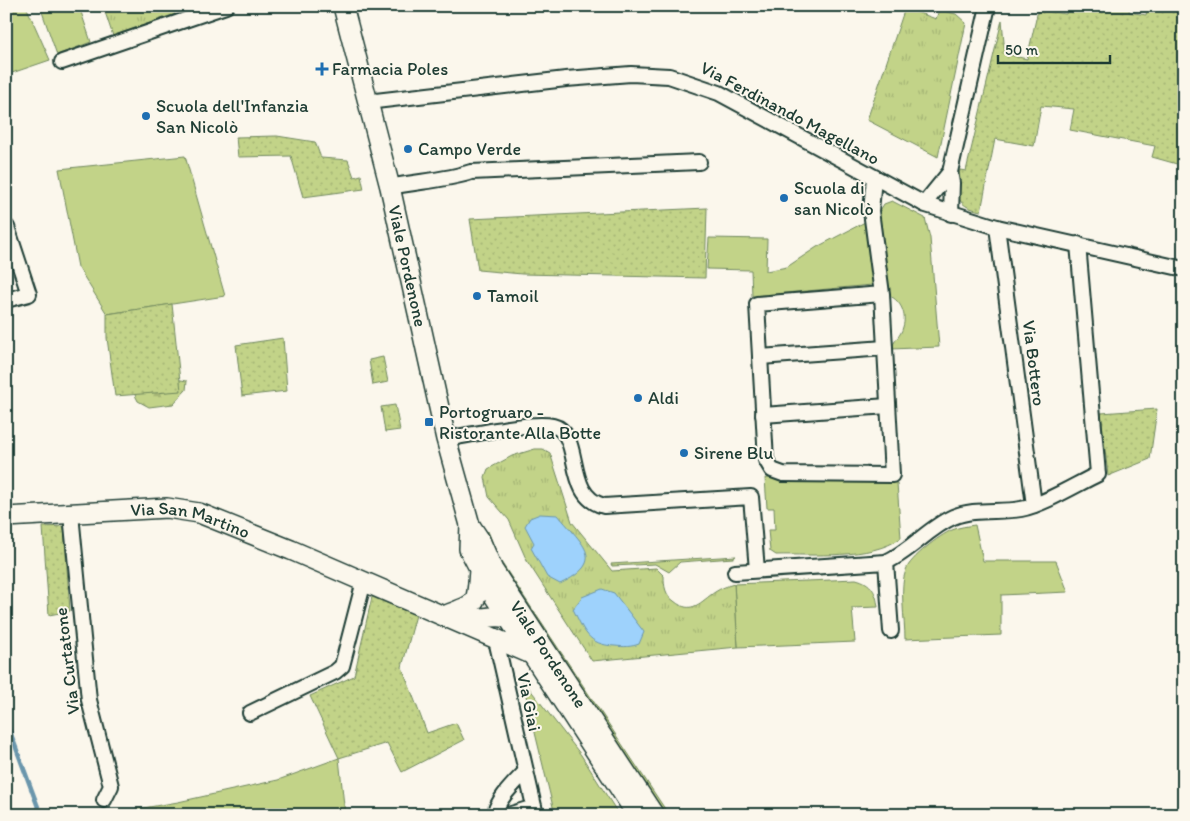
<svg xmlns="http://www.w3.org/2000/svg" width="1190" height="821" viewBox="0 0 1190 821" font-family="Itim,sans-serif">
  <style>
    .grass { fill: #c2d388; stroke: #70885e }
    .forest { fill: url(#forest-firs); stroke: #70885e }
    .park { fill: url(#park-tufts); stroke: #70885e }
    .garden { fill: url(#garden-dots); stroke: #70885e }
    .water { fill: #9ed2fc; stroke: #6b96ac }
    .lines { fill: none; stroke-linecap: round; stroke-linejoin: round }
    .stream { stroke: #6b96ac; stroke-width: 4.5 }
    .street-casing { stroke: #1f3d34; stroke-width: 18 }
    .secondary-casing { stroke: #1f3d34; stroke-width: 22 }
    .street { stroke: #fbf7ec; stroke-width: 14 }
    .secondary { stroke: #fbf7ec; stroke-width: 19 }
    .poi-dot { fill: #1f6fb2; stroke: #fbf7ec; stroke-width: 2 }
    .labels { text-anchor: middle; stroke-width: 4; stroke-linejoin: round; paint-order: stroke }
    .poi-label { font-size: 18px; fill: #1f3d34; stroke: #fbf7ec; text-anchor: start }
    .street-label { font-size: 18px; fill: #1f3d34; stroke: #fbf7ec }
  </style>
  <defs>
    <pattern id="forest-firs" width="22" height="20" patternUnits="userSpaceOnUse" patternTransform="scale(1.25)"><rect width="22" height="20" fill="#c2d388"/><path d="M5 1l3.5 6h-7zM16 11l3.5 6h-7z" fill="#a6b676"/></pattern>
    <pattern id="park-tufts" width="24" height="20" patternUnits="userSpaceOnUse" patternTransform="scale(1.25)"><rect width="24" height="20" fill="#c2d388"/><path d="M3 7l-1-3M5 7V3M7 7l1-3M15 17l-1-3M17 17v-4M19 17l1-3" fill="none" stroke="#a6b676"/></pattern>
    <pattern id="garden-dots" width="8" height="8" patternUnits="userSpaceOnUse" patternTransform="scale(1.25)"><rect width="8" height="8" fill="#c2d388"/><path d="M2 2h.1M6 6h.1" fill="none" stroke="#a6b676" stroke-width="1.8" stroke-linecap="round"/></pattern>
  </defs>
  <rect width="100%" height="100%" fill="#fbf7ec"/>
  <filter id="ink" filterUnits="userSpaceOnUse"><feTurbulence type="fractalNoise" baseFrequency=".02" numOctaves="2"/><feDisplacementMap in="SourceGraphic" scale="10" xChannelSelector="R" yChannelSelector="G"/><feConvolveMatrix kernelMatrix="1 2 1 2 8 2 1 2 1" color-interpolation-filters="sRGB"/></filter>
  <g filter="url(#ink)">
    <g class="grass">
      <path d="M6,6H26L50,60L6,75Z"/>
      <path d="M40,6H79L91,42L57,55Z"/>
      <path d="M185,156L225,296L107,314L78,267L59,169Z"/>
      <path d="M892,201L925,218L930,238L939,347L891,349C894,340 901,336 903,327C907,315 901,301 890,296L876,217L884,204Z"/>
      <path d="M867,221L874,279L872,285L752,296L751,270L707,269L709,238L767,239L766,271L787,267L817,247Z"/>
      <path d="M765,478L897,483L901,538C870,560 813,554 776,555L770,551L768,530H775L774,508H767Z"/>
      <path d="M975,525L983,561H1056L1068,592L1001,595V635L905,639C905,620 899,587 906,570C910,558 940,535 952,530C959,527 968,526 975,525Z"/>
      <path d="M488,531L499,559L669,815H658L504,576L484,535Z"/>
      <path d="M856,579C872,583 876,592 878,607L852,608L855,642L738,647L734,584Z"/>
      <path d="M522,679L581,755L619,815H555Z"/>
      <path d="M339,758L345,815H103L178,802L278,780Z"/>
    </g>
    <path class="forest" d="M175,379L187,381L186,390L173,404L149,407L138,401L129,383Z"/>
    <g class="park">
      <path d="M103,6H173L175,14L113,36Z"/>
      <path d="M905,8L936,19L939,10L956,14L966,23L938,157L867,120Z"/>
      <path d="M535,449H543L550,453L572,522L612,571L656,568L664,576C664,586 665,595 674,601C692,616 701,601 715,592C721,588 727,586 734,584L738,647L592,661L527,561L509,520L489,497L485,477L488,469L512,456Z"/>
      <path d="M736,556L733,558L680,562L669,572L655,564L612,566L611,564Z"/>
    </g>
    <g class="garden">
      <path d="M1068,6H1130L1129,12L1146,15L1148,6H1165L1184,10V166L1152,157L1155,146L1070,130L1074,109L1041,106L1034,146L995,139L981,211C954,206 955,193 960,170L966,171L1002,20L1005,54L1027,59L1038,10L1066,14Z"/>
      <path d="M277,136L315,142L321,158L348,160L354,177L361,175L364,189L303,197L291,156L238,157L236,137Z"/>
      <path d="M707,208L705,278L522,274L478,270L470,219Z"/>
      <path d="M172,304L181,391L115,396L107,338V314Z"/>
      <path d="M283,338L287,391L242,396L236,345Z"/>
      <path d="M383,357L388,382L373,385L369,360Z"/>
      <path d="M395,405L400,430L385,432L381,407Z"/>
      <path d="M1157,409L1150,459L1108,476L1101,413Z"/>
      <path d="M64,526L70,611L49,615L43,527Z"/>
      <path d="M372,597L416,615L402,667L427,733L456,723L464,740L402,772L387,743L339,758L310,696L354,676Z"/>
    </g>
    <g class="water">
      <path d="M540,514L558,515C584,546 607,561 560,584L547,577L531,548L534,543L525,526L530,518Z"/>
      <path d="M602,589L614,593L644,632L639,644C631,647 624,647 615,646C588,645 584,631 573,609L582,597Z"/>
    </g>
    <g class="lines">
      <path class="stream" d="M6,721L41,815"/>
      <defs>
        <g id="street">
          <path d="M62,62L226,6"/>
          <path d="M367,102L566,79L631,74L669,76L719,93L926,205L997,227L1184,269"/>
          <path d="M950,172L952,183L951,214"/>
          <path d="M874,178L871,211L882,294L892,475L783,474L772,470L766,460L757,304L882,294"/>
          <path d="M390,187C417,181 444,181 471,172L699,162"/>
          <path d="M924,204L950,172L988,6"/>
          <path d="M997,227L1034,505"/>
          <path d="M6,300L29,294L7,227"/>
          <path d="M760,357L885,348"/>
          <path d="M763,415L888,406"/>
          <path d="M446,439C471,435 531,421 553,426C584,433 563,496 604,506L751,497L757,570"/>
          <path d="M71,514L89,700L111,786L104,800"/>
          <path d="M886,562L891,631"/>
          <path d="M735,572L886,562C911,551 928,528 953,517C974,508 999,513 1021,509C1043,505 1077,484 1098,474L1078,244"/>
          <path d="M496,640L536,815"/>
          <path d="M250,713L335,672L342,666L364,581"/>
          <path d="M494,815C499,797 513,785 525,772"/>
          <path d="M508,815L534,807"/>
        </g>
        <g id="secondary">
          <path id="s1" d="M343,6L390,187L446,439L470,525L480,540L493,570L654,815"/>
          <path id="s2" d="M6,517L167,508L199,513L291,550L531,654"/>
          <path d="M470,525L469,549L492,593L637,815"/>
          <path d="M446,615C480,602 476,605 479,570"/>
          <path d="M456,618C475,622 497,612 515,620"/>
        </g>
      </defs>
      <use href="#street" class="street-casing"/>
      <use href="#secondary" class="secondary-casing"/>
      <use href="#street" class="street"/>
      <use href="#secondary" class="secondary"/>
    </g>
  </g>
  <g class="poi-dot">
    <path d="M319.5 61.5h5v5h5v5h-5v5h-5v-5h-5v-5h5z"/>
    <circle cx="146" cy="116" r="5"/>
    <circle cx="408" cy="149" r="5"/>
    <circle cx="784" cy="198" r="5"/>
    <circle cx="477" cy="296" r="5"/>
    <circle cx="638" cy="398" r="5"/>
    <rect x="424" y="417" width="10" height="10" rx="2.5"/>
    <circle cx="684" cy="453" r="5"/>
  </g>
  <g class="labels">
    <g class="poi-label">
      <text x="332" y="75">Farmacia Poles</text>
      <text x="156" y="112">Scuola dell'Infanzia<tspan x="156" dy="21">San Nicolò</tspan></text>
      <text x="418" y="155">Campo Verde</text>
      <text x="794" y="194">Scuola di<tspan x="794" dy="21">san Nicolò</tspan></text>
      <text x="487" y="302">Tamoil</text>
      <text x="648" y="404">Aldi</text>
      <text x="439" y="418">Portogruaro -<tspan x="439" dy="21">Ristorante Alla Botte</tspan></text>
      <text x="694" y="459">Sirene Blu</text>
    </g>
    <g class="street-label">
      <text transform="translate(790 113) rotate(28)" y="6">Via Ferdinando Magellano</text>
      <text dy="6" stroke="none"><textPath href="#s1" startOffset="268">Viale Pordenone</textPath></text>
      <text transform="translate(1034 363) rotate(83)" y="6">Via Bottero</text>
      <text dy="6" stroke="none"><textPath href="#s2" startOffset="186">Via San Martino</textPath></text>
      <text dy="6" stroke="none"><textPath href="#s1" startOffset="686">Viale Pordenone</textPath></text>
      <text transform="translate(67 661) rotate(-97)" y="6">Via Curtatone</text>
      <text transform="translate(529 702) rotate(78)" y="6">Via Giai</text>
    </g>
  </g>
  <rect width="1190" height="821" fill="none" stroke="#fbf7ec" stroke-width="25"/>
  <rect x="12" y="12" width="1165" height="796" fill="none" stroke="#1f3d34" stroke-width="2" filter="url(#ink)"/>
  <path d="M998 55v8h112v-8" fill="none" stroke="#1f3d34" stroke-width="2.5"/>
  <text x="1005" y="55" font-size="15" fill="#1f3d34" stroke="#fbf7ec" stroke-width="4" paint-order="stroke">50 m</text>
</svg>
